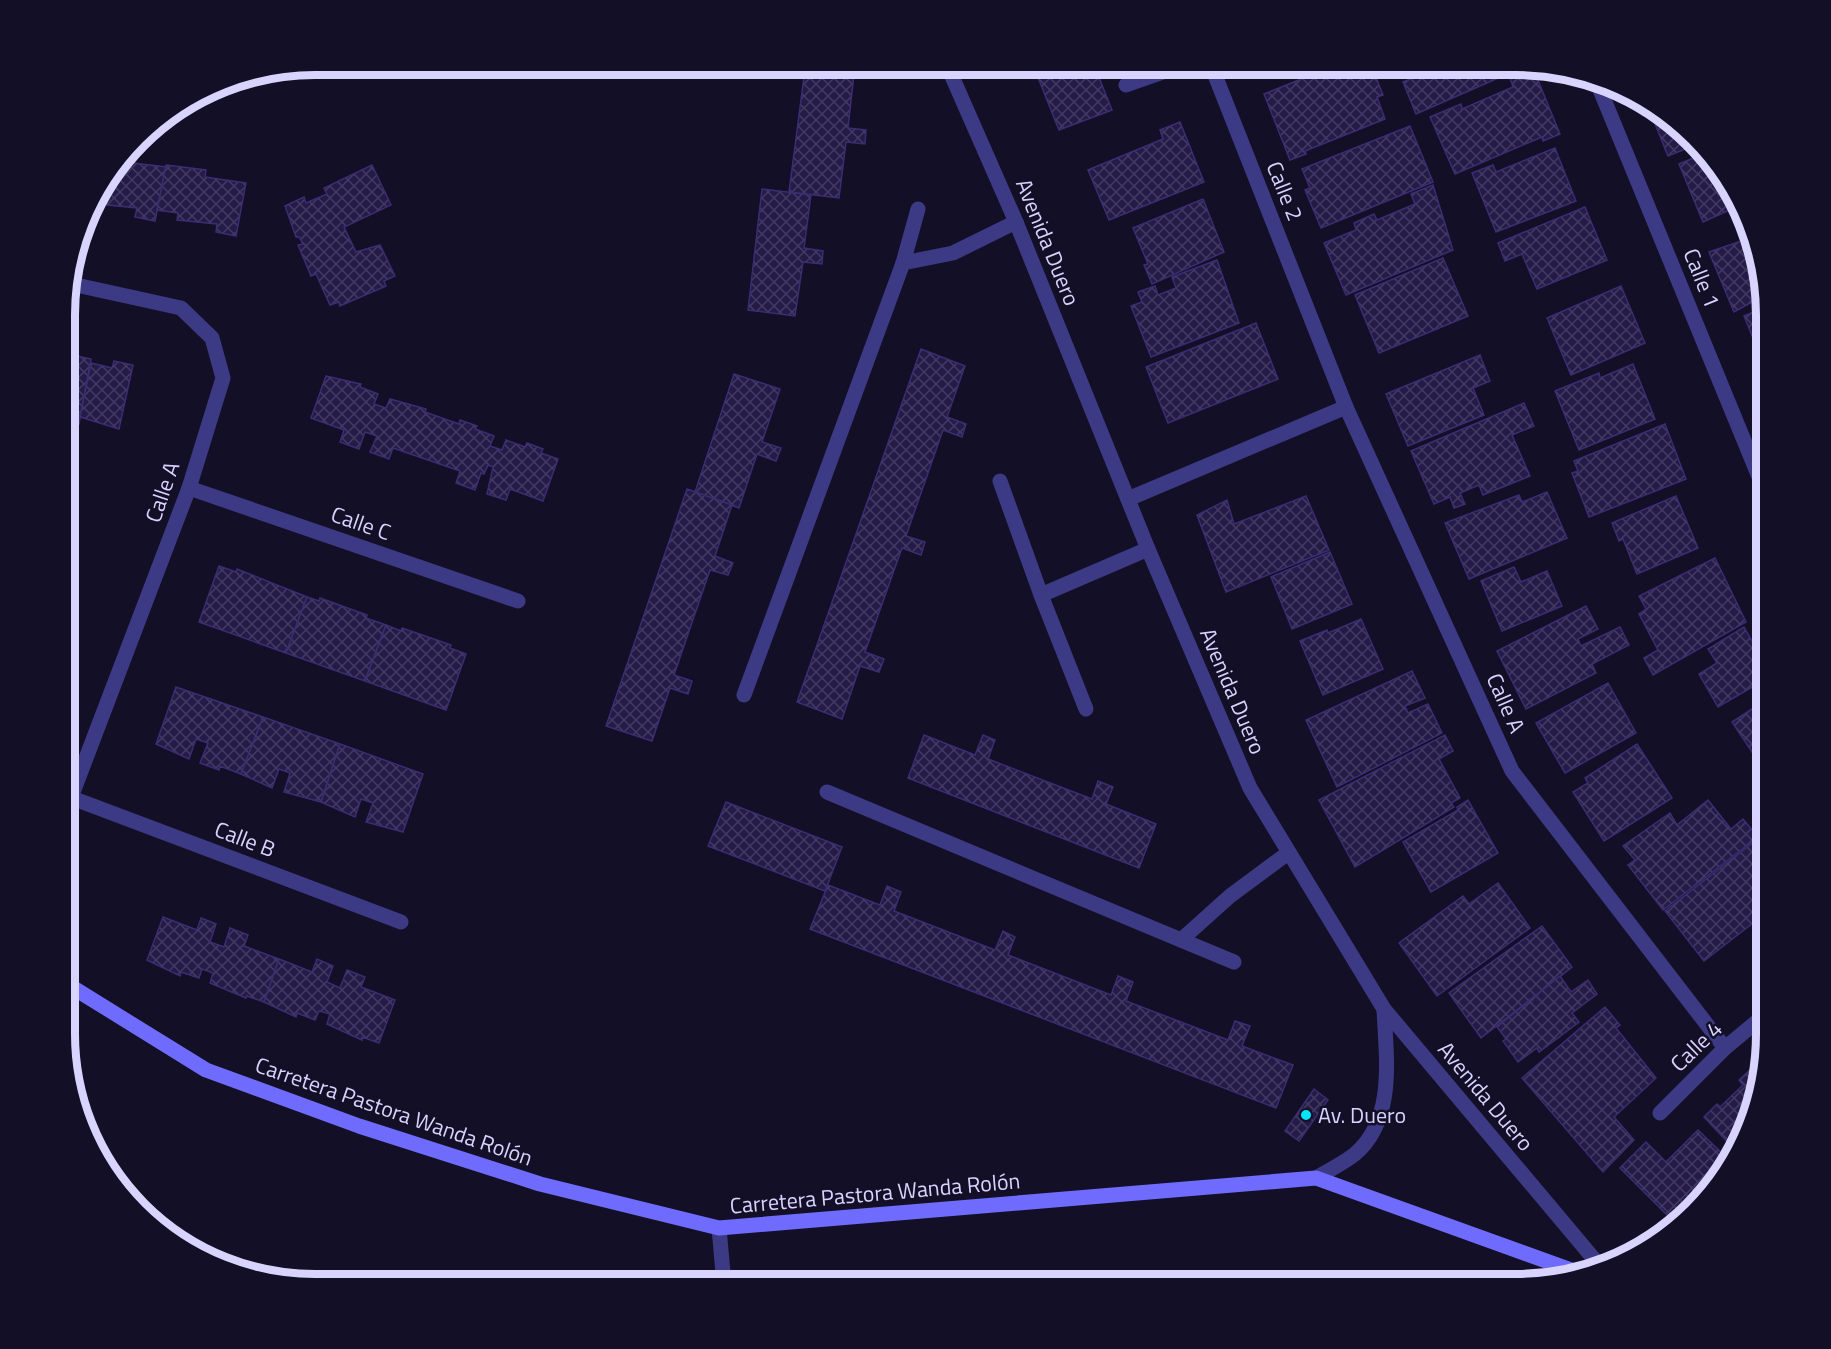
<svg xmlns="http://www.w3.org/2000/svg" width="1831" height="1349" viewBox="0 0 1831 1349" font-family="'Titillium Web',sans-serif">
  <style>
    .building { fill: url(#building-cross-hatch); stroke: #3b2d73; stroke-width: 1.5 }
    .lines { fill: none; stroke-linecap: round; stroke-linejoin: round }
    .lane { stroke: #3d3a85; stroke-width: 15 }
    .street { stroke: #3d3a85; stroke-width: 15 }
    .secondary { stroke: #6f6bff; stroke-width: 15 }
    .poi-dot { fill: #00e5ff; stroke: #130f26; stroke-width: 2 }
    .labels { text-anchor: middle; stroke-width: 5; stroke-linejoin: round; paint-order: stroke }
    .street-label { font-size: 22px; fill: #d9d4ff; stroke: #130f26 }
    .poi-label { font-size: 22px; fill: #d9d4ff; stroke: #130f26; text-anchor: start }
    .rim { fill: none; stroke: #d9d4ff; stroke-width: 8 }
  </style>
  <defs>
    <pattern id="building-cross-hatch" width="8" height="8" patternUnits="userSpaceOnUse" patternTransform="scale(1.5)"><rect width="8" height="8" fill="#241b47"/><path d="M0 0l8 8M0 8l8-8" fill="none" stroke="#433b63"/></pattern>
  </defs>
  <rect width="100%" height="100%" fill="#130f26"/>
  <g class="building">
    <path d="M1033,65H1094L1112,110L1059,130Z"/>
    <path d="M1336,65H1371L1383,95L1377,97L1385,119L1305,151L1306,154L1290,160L1264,94Z"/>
    <path d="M1446,65H1528L1416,114L1403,82Z"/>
    <path d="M1533,68L1560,134L1543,141L1542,137L1455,174L1430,117L1461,104L1462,109L1513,87L1510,78Z"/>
    <path d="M805,69L854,74L848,128L866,130L865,144L846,142L839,198L789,192Z"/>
    <path d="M1647,104L1669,116L1693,146L1668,156Z"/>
    <path d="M1180,122L1204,182L1109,220L1088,170L1163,139L1160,130Z"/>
    <path d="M1410,126L1433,182L1321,228L1305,190L1310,188L1302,169Z"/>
    <path d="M1555,148L1576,201L1496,232L1472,173L1493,165L1496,172Z"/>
    <path d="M1701,155L1741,205L1703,222L1679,164Z"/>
    <path d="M126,158L125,162L166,167L155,221L135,217L137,208L98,204L99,196H97Z"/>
    <path d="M166,165L206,170L205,177L246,183L236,236L216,232L217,224L177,220L178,213L157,210Z"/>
    <path d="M372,165L391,205L344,227L356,252L380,245L395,276L384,281L386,286L340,306L339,302L330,305L316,274L311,276L298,245L303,244L299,237H296L285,206L304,197L306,203L327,194L324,188Z"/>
    <path d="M1433,185L1453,250L1346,295L1324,243L1356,230L1354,223L1374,214L1377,220L1415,204L1411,194Z"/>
    <path d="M762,189L811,195L804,248L823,251L822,264L803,262L795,316L748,310Z"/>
    <path d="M1203,199L1224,252L1152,284L1144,265L1148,264L1133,228Z"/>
    <path d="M1585,207L1607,260L1537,289L1522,254L1505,261L1498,243Z"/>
    <path d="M1750,238L1765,295L1734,312L1709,252Z"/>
    <path d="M1443,258L1468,316L1379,353L1355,295Z"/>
    <path d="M1217,260L1239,323L1151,357L1131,306L1142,302L1138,292L1155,286L1158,295L1176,288L1172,277Z"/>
    <path d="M1621,286L1645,343L1571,375L1547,318Z"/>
    <path d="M1766,307V370L1744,316Z"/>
    <path d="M1256,323L1278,379L1168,423L1146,367Z"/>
    <path d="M921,349L965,366L947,417L966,424L962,437L943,430L906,536L925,542L921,555L902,548L865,652L884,659L879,672L860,666L842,719L797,702Z"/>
    <path d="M73,355L91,359L79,424L67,421V360L71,361Z"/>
    <path d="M1480,355L1490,381L1473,388L1484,415L1408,446L1386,394Z"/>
    <path d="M114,361L133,365L119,429L80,417L91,363L112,368Z"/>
    <path d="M1633,364L1655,419L1579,450L1555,391L1599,373L1600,378Z"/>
    <path d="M734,374L780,389L762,442L781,448L776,461L757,454L739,508L695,492Z"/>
    <path d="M326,376L361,384L360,387L378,394L374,404L386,408L390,399L426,409L425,412L459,424L460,420L477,426L475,429L494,436L490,446L502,450L506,440L525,447L527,443L543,449L541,453L558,459L543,501L510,489L506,500L487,494L493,467L488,465L484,474L481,473L475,490L456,483L460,471L393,448L389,459L370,452L377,436L365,432L359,449L340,442L344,430L311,418Z"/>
    <path d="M1524,403L1534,426L1512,435L1530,476L1483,495L1479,485L1460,493L1465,504L1454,508L1450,497L1434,504L1411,451Z"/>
    <path d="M1665,424L1686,479L1589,517L1572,473L1578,471L1574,461Z"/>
    <path d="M687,489L732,505L715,556L733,563L728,575L710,570L674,675L692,681L688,694L670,688L652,741L606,726Z"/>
    <path d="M1547,492L1567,538L1469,579L1445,523L1519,495L1522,502Z"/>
    <path d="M1306,496L1329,550L1226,592L1197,515L1227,500L1234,524Z"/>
    <path d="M1676,496L1698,548L1637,574L1623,539L1619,541L1612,523Z"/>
    <path d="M1330,552L1352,604L1292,629L1271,577Z"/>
    <path d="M1715,558L1746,622L1653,675L1644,658L1658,650L1639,614L1646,609L1639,596Z"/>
    <path d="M219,566L236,572L237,569L307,597L286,653L199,622Z"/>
    <path d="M1514,567L1521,582L1547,571L1562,606L1502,631L1481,581Z"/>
    <path d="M307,597L319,601L320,598L367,615L366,618L386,625L365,681L286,653Z"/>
    <path d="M1586,606L1598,629L1578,639L1581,646L1620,627L1629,645L1592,664L1596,673L1526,709L1497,651Z"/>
    <path d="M1361,619L1383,669L1323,695L1300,641L1327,630L1328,633Z"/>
    <path d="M386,625L401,631L402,628L451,645L450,648L466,654L446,710L365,681Z"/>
    <path d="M1744,627L1753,643L1766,637V679L1718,707L1699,674L1717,663L1708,649Z"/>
    <path d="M1412,671L1425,698L1405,706L1408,713L1428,704L1442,733L1337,787L1306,720Z"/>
    <path d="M1608,683L1636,733L1565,773L1536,723Z"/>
    <path d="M176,687L263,717L241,774L220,766L219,770L200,763L208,743L196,739L189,759L156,744Z"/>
    <path d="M1766,700V773L1732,722Z"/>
    <path d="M263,717L340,744L321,802L284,792L290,773L279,769L272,788L241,774Z"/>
    <path d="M924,735L975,755L983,735L995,740L988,759L1092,799L1098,781L1113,787L1106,804L1156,824L1139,868L908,778Z"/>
    <path d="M1445,735L1453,751L1439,759L1460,798L1451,803L1454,807L1355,867L1319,800Z"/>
    <path d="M340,744L423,774L403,832L366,822L373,803L361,799L355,817L321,802Z"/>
    <path d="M1637,744L1672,798L1604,841L1573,792L1588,783L1585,778Z"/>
    <path d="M1468,800L1498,853L1431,892L1403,842L1458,810L1457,807Z"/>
    <path d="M1708,800L1731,829L1743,819L1758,837L1663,910L1628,865L1635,860L1623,846L1670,813L1677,825Z"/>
    <path d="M726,802L842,847L825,891L708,846Z"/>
    <path d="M1759,838L1766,847V913L1704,961L1665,911Z"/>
    <path d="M1498,883L1530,928L1437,996L1399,943L1463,896L1469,904Z"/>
    <path d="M828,885L880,905L887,886L901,892L894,911L995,950L1003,931L1015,937L1008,955L1111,995L1118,976L1133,982L1126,1001L1228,1040L1235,1021L1250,1026L1242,1046L1293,1065L1276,1108L810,929Z"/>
    <path d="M163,917L197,930L201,918L216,924L210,942L224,947L230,928L248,935L244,946L279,959L264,1002L247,996L246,998L210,983L213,973L202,969L199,978L181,972L180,976L147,960Z"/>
    <path d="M1542,926L1572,967L1481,1038L1449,993Z"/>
    <path d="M279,959L312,972L317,959L333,966L327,982L340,988L347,970L365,977L361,987L395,1000L379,1043L362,1037V1040L327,1024L330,1014L319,1011L315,1020L297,1013L296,1017L264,1002Z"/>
    <path d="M1560,976L1571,992L1588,980L1597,994L1572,1013L1579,1022L1539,1052L1537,1048L1518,1062L1503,1041L1506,1039L1497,1027Z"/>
    <path d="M1605,1007L1620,1025L1616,1028L1656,1078L1614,1117L1634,1140L1603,1172L1522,1078Z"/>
    <path d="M1754,1066L1761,1073L1748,1130L1736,1151L1704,1117L1717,1104L1720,1107L1743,1085L1739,1080Z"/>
    <path d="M1314,1089L1328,1100L1299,1141L1285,1131Z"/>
    <path d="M1698,1130L1730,1161L1715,1187L1673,1221L1620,1168L1646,1142L1666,1162Z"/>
  </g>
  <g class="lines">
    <g class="lane">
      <path d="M903,263L918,209"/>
      <path d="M1000,481L1041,595"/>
      <path d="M744,695L903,263L953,253L1016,222"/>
      <path d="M1086,709L1041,595L1148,549"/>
      <path d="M827,792L1181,940"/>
      <path d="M1234,962L1181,940L1230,896L1288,853"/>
    </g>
    <g class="street">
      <path d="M947,65L1016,222L1148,549L1250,788L1384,1009L1599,1265"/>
      <path d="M1211,65L1346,407L1512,771L1725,1048"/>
      <path d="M1596,80L1766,494"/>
      <path d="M1126,85L1183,65"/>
      <path d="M67,283L181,308L212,338L223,378L189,488L67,808"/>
      <path d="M189,488L518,601"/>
      <path d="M1128,499L1346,407"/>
      <path d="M72,798L401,922"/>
      <path d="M1660,1113L1725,1048L1766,1014"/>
      <path d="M1316,1178C1329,1170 1344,1163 1355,1154C1396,1119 1386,1057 1384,1009"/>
      <path d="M719,1228L724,1284"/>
    </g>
    <path class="secondary" d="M67,984L206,1070L359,1126L540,1184L719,1228L1316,1178L1574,1271"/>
  </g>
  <circle class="poi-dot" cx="1306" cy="1115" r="6"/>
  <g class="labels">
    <g class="street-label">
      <text transform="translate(1285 191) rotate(68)" y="8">Calle 2</text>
      <text transform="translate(1048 242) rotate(68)" y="8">Avenida Duero</text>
      <text transform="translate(1702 278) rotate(68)" y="8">Calle 1</text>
      <text transform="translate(162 492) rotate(-71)" y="8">Calle A</text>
      <text transform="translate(361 523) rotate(19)" y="8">Calle C</text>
      <text transform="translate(1233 691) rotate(67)" y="8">Avenida Duero</text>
      <text transform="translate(1506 703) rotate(66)" y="8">Calle A</text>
      <text transform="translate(245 839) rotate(21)" y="8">Calle B</text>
      <text transform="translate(1696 1046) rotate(-44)" y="8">Calle 4</text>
      <text transform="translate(1486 1096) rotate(50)" y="8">Avenida Duero</text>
      <text transform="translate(394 1111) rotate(19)" y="8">Carretera Pastora Wanda Rolón</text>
      <text transform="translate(875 1193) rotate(-5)" y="8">Carretera Pastora Wanda Rolón</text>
    </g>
    <g class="poi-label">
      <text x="1318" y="1123">Av. Duero</text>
    </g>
  </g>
  <path d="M0 0H1831V1349H0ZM315 75H1516A240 240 0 0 1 1756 315V1034A240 240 0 0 1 1516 1274H315A240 240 0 0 1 75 1034V315A240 240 0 0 1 315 75Z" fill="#130f26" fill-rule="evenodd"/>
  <path class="rim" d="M315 75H1516A240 240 0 0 1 1756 315V1034A240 240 0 0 1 1516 1274H315A240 240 0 0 1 75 1034V315A240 240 0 0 1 315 75Z"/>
</svg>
